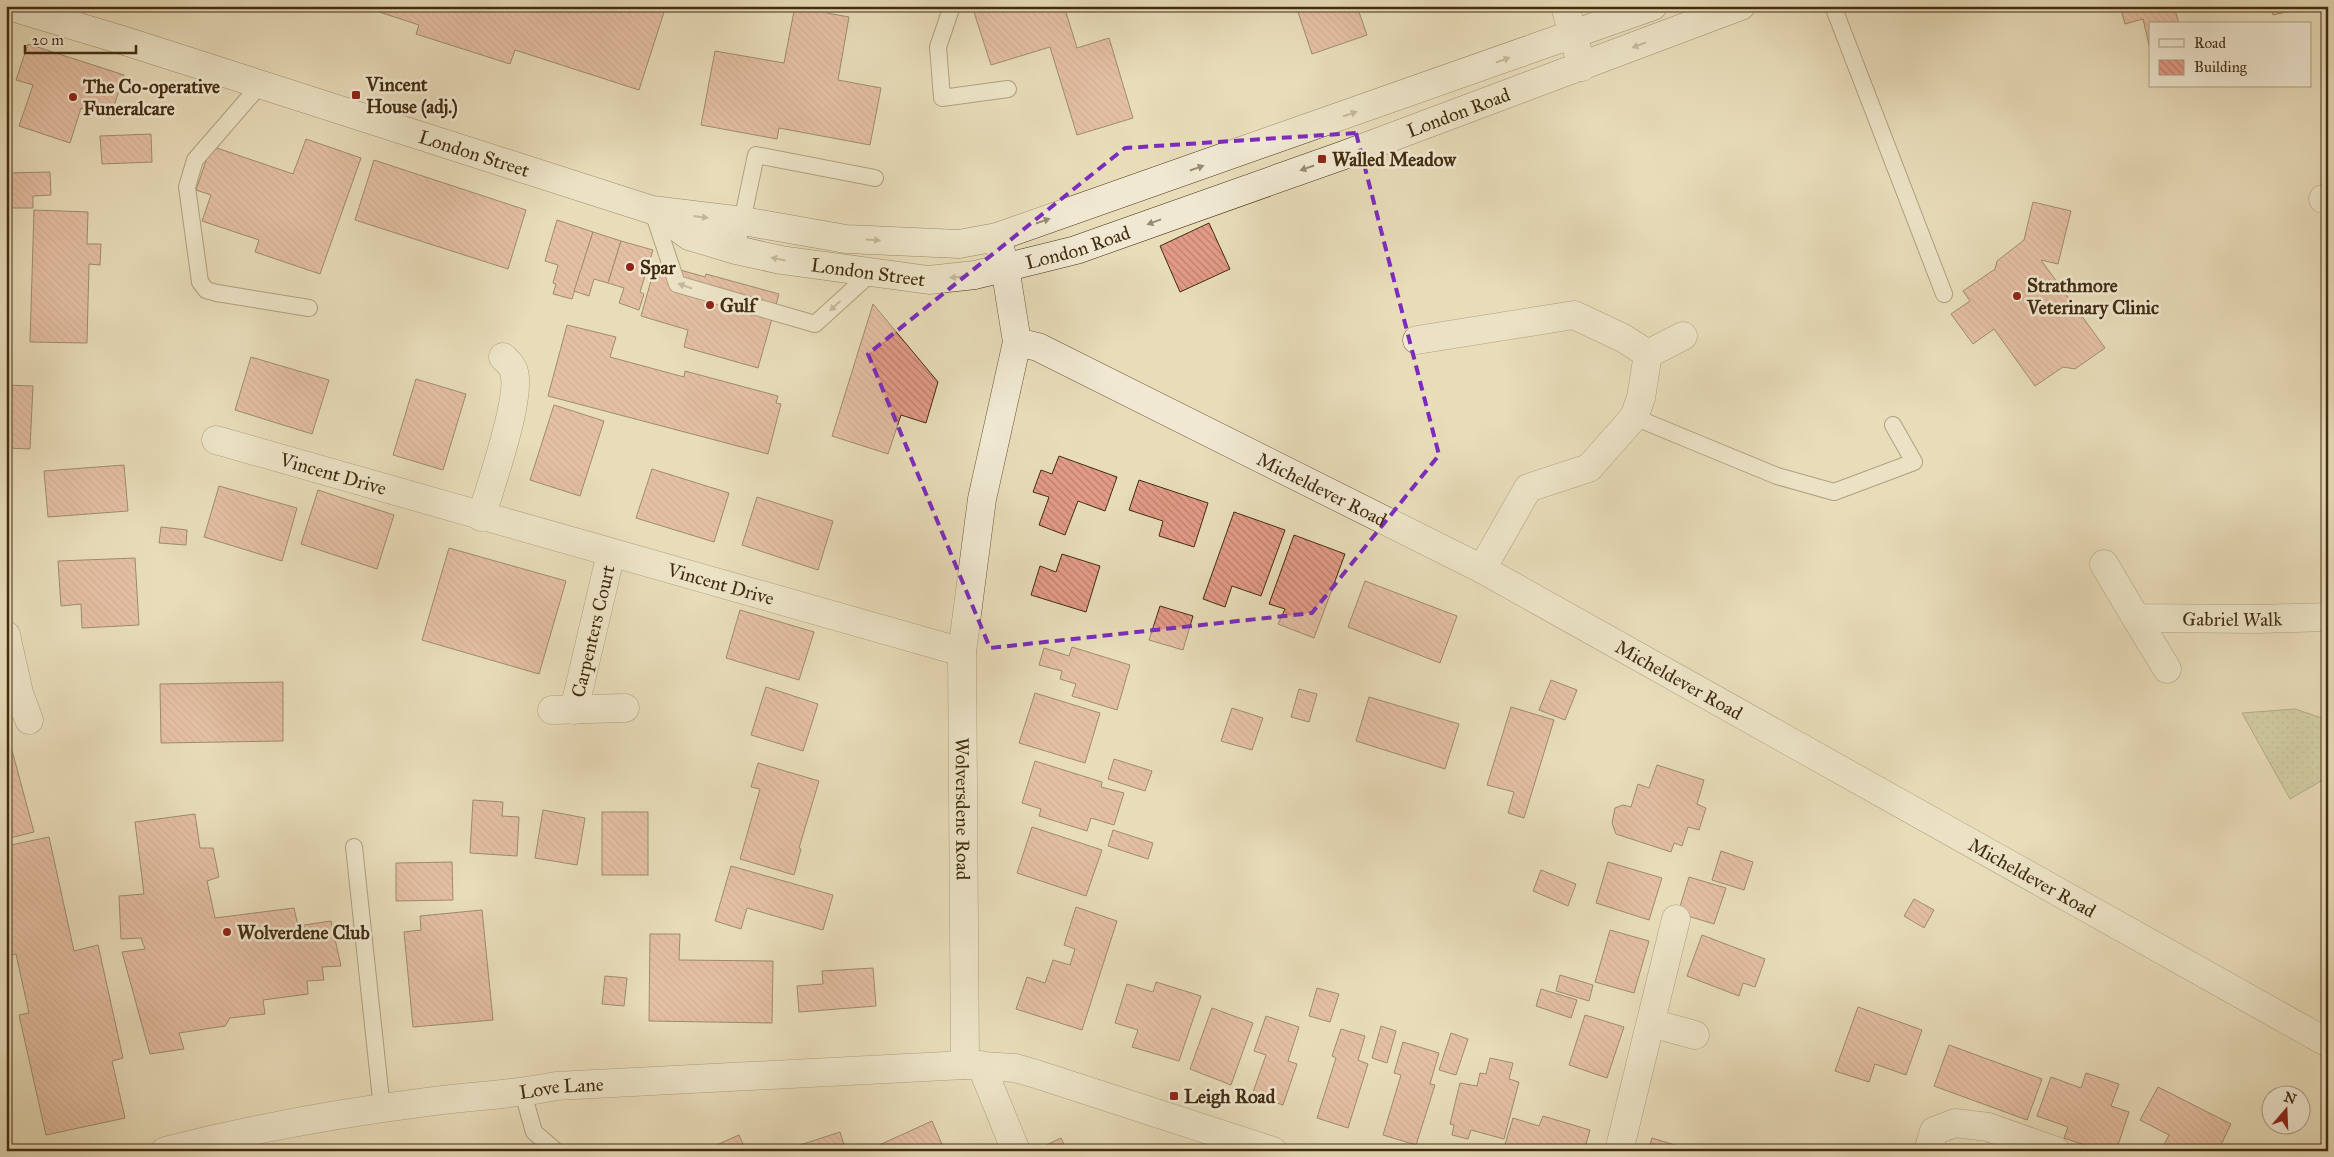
<svg xmlns="http://www.w3.org/2000/svg" width="2334" height="1157" viewBox="0 0 2334 1157" font-family="'IM FELL Great Primer',serif">
  <style>
    .grass { fill: url(#grass-dots); stroke: #7e764e }
    .building { fill: url(#building-back-hatch); stroke: #422c11 }
    .lines { fill: none; stroke-linecap: round; stroke-linejoin: round }
    .lane-casing { stroke: #6c583b; stroke-width: 18 }
    .street-casing { stroke: #6c583b; stroke-width: 29 }
    .secondary-casing { stroke: #422c11; stroke-width: 29 }
    .lane { stroke: #f0e8d2; stroke-width: 16 }
    .street { stroke: #f0e8d2; stroke-width: 28 }
    .secondary { stroke: #f0e8d2; stroke-width: 28 }
    .oneway { fill: #998a72 }
    .marked { fill: none; stroke: #7b2cbf; stroke-width: 4; stroke-dasharray: 10 6; stroke-linejoin: round }
    .poi-dot { fill: #8f2418; stroke: #f0e8d2; stroke-width: 2 }
    .labels { text-anchor: middle; stroke-width: 5; stroke-linejoin: round; paint-order: stroke }
    .poi-label { font-size: 19px; font-weight: bold; fill: #422c11; stroke: #f0e8d2; text-anchor: start }
    .street-label { font-size: 19px; fill: #422c11; stroke: #f0e8d2 }
  </style>
  <defs>
    <pattern id="grass-dots" width="8" height="8" patternUnits="userSpaceOnUse" patternTransform="scale(1.25)"><rect width="8" height="8" fill="#babf8c"/><path d="M2 2h.1M6 6h.1" fill="none" stroke="#999b71" stroke-width="1.8" stroke-linecap="round"/></pattern>
    <pattern id="building-back-hatch" width="6" height="6" patternUnits="userSpaceOnUse" patternTransform="scale(1.25)"><rect width="6" height="6" fill="#e39b87"/><path d="M-1 5l2 2M0 0l6 6M5-1l2 2" fill="none" stroke="#ba7f6d"/></pattern>
  </defs>
  <rect width="100%" height="100%" fill="#e8dcb9"/>
  <filter id="stains"><feTurbulence type="fractalNoise" baseFrequency=".004" numOctaves="4"/><feColorMatrix values="0 0 0 0 .2 0 0 0 0 .09 0 0 0 0 .02 0 0 0 .5 -.17"/></filter>
  <radialGradient id="worn" r=".72"><stop offset=".6" stop-color="#630" stop-opacity="0"/><stop offset="1" stop-color="#630" stop-opacity=".3"/></radialGradient>
  <path class="grass" d="M2295,709L2328,720V777L2290,799L2242,713Z"/>
  <g class="building">
    <path d="M361,6H666L639,90L515,50L510,64L416,34L419,25Z"/>
    <path d="M795,6H828L827,13L849,17L838,80L881,88L870,145L779,128L777,139L701,125L715,51L784,63Z"/>
    <path d="M972,6H1064L1077,48L1109,38L1133,118L1077,135L1050,47L991,65Z"/>
    <path d="M1296,6H1357L1367,35L1312,54Z"/>
    <path d="M2120,6H2174L2179,24H2150V49L2143,19L2125,24Z"/>
    <path d="M2174,6H2189L2175,10Z"/>
    <path d="M2271,6H2304V8L2273,15Z"/>
    <path d="M28,44L124,75L110,118L81,108L70,143L19,126L33,85L16,80Z"/>
    <path d="M151,134L152,162L102,164L100,136Z"/>
    <path d="M306,139L361,158L320,274L255,252L259,240L202,221L211,195L196,190L211,146L293,174Z"/>
    <path d="M374,160L526,210L508,269L355,220Z"/>
    <path d="M50,172L51,195L33,196V208H6V173Z"/>
    <path d="M2033,202L2071,211L2058,264L2041,260L2105,348L2075,369L2063,367L2035,386L1994,329L1973,344L1951,314L1970,301L1963,291L1995,269L1997,261L2024,240Z"/>
    <path d="M34,210L88,212L87,244H101L100,265L89,264L87,343L30,342Z"/>
    <path d="M557,220L593,232L572,299L553,294L556,284L553,283L558,265L545,261Z"/>
    <path d="M1209,223L1230,269L1180,292L1160,246Z"/>
    <path d="M593,232L621,241L608,283L594,279L589,296L574,291Z"/>
    <path d="M621,241L653,250L640,292L644,294L639,310L619,303L624,288L608,283Z"/>
    <path d="M656,263L705,277L706,274L779,294L758,368L684,347L688,330L641,316Z"/>
    <path d="M873,304L938,382L926,423L901,415L888,454L832,436Z"/>
    <path d="M567,325L616,337L610,357L684,377L685,371L778,396L776,403L781,404L768,454L548,396Z"/>
    <path d="M251,357L329,380L312,434L235,410Z"/>
    <path d="M416,379L466,394L443,470L393,455Z"/>
    <path d="M6,385L33,386L30,449L6,448Z"/>
    <path d="M554,405L604,421L580,496L530,480Z"/>
    <path d="M1059,456L1117,477L1105,511L1078,501L1065,535L1039,525L1049,497L1033,492L1041,470L1052,474Z"/>
    <path d="M124,465L128,511L48,517L44,471Z"/>
    <path d="M652,469L729,493L714,542L636,518Z"/>
    <path d="M1139,480L1208,503L1194,547L1159,536L1163,521L1129,510Z"/>
    <path d="M219,486L297,508L282,561L204,537Z"/>
    <path d="M318,490L394,515L377,569L301,544Z"/>
    <path d="M757,497L833,521L818,570L742,545Z"/>
    <path d="M1234,512L1285,530L1261,596L1232,586L1225,607L1203,599Z"/>
    <path d="M161,527L187,530L186,545L159,543Z"/>
    <path d="M1294,535L1345,554L1314,638L1278,624L1285,609L1269,604Z"/>
    <path d="M449,548L566,581L539,674L422,640Z"/>
    <path d="M1062,554L1100,566L1086,612L1031,595L1040,566L1056,572Z"/>
    <path d="M135,558L139,625L82,628L81,604L61,606L58,561Z"/>
    <path d="M1365,581L1457,616L1440,663L1348,627Z"/>
    <path d="M1160,606L1193,616L1183,650L1149,640Z"/>
    <path d="M740,610L814,632L799,680L726,658Z"/>
    <path d="M1072,647L1130,665L1117,710L1072,696L1076,684L1060,679L1062,671L1039,665L1044,648L1069,656Z"/>
    <path d="M1551,680L1577,690L1565,720L1539,710Z"/>
    <path d="M283,682V741L161,743L160,684Z"/>
    <path d="M766,687L818,704L803,751L751,735Z"/>
    <path d="M1299,689L1317,694L1309,722L1291,717Z"/>
    <path d="M1035,693L1100,713L1085,763L1019,743Z"/>
    <path d="M1369,697L1459,724L1445,769L1356,741Z"/>
    <path d="M1511,707L1554,720L1524,818L1508,813L1514,792L1487,785Z"/>
    <path d="M1232,708L1263,718L1252,750L1221,741Z"/>
    <path d="M6,728L34,832L6,839Z"/>
    <path d="M1114,759L1152,771L1145,791L1108,779Z"/>
    <path d="M1035,761L1102,782L1101,787L1124,793L1114,825L1091,818L1087,831L1039,816L1041,809L1022,803Z"/>
    <path d="M758,763L819,781L799,848L801,849L794,875L740,859L760,789L751,787Z"/>
    <path d="M1657,765L1704,780L1697,804L1706,808L1699,830L1688,827L1682,846L1674,843L1671,852L1616,834L1612,823L1615,808L1623,805L1631,807L1638,784L1649,788Z"/>
    <path d="M473,800L503,802L502,816L519,817L517,856L470,853Z"/>
    <path d="M543,810L585,818L577,865L535,858Z"/>
    <rect x="602" y="812" width="46" height="63"/>
    <path d="M195,814L200,848H213L219,877L207,881L215,918L294,908L298,926L331,921L341,966L322,967L324,980L307,981L308,994L263,1000L265,1014L230,1018L225,1026L179,1033L184,1049L150,1054L122,952L145,949L141,938L121,939L119,896L144,894L135,822Z"/>
    <path d="M1032,827L1102,850L1086,896L1017,873Z"/>
    <path d="M1113,830L1153,843L1148,859L1108,846Z"/>
    <path d="M49,837L74,951L98,945L123,1058L112,1061L125,1118L46,1135L19,1015L29,1013L16,954L12,955L6,928V846Z"/>
    <path d="M1721,851L1753,862L1744,890L1712,880Z"/>
    <path d="M452,862L453,900L396,901V863Z"/>
    <path d="M1608,862L1662,878L1649,920L1596,903Z"/>
    <path d="M731,866L833,895L823,930L747,908L741,929L715,921Z"/>
    <path d="M1541,870L1576,884L1568,906L1533,891Z"/>
    <path d="M1689,877L1726,888L1714,924L1678,913Z"/>
    <path d="M1914,899L1934,910L1924,928L1904,916Z"/>
    <path d="M1076,907L1117,921L1082,1030L1016,1009L1027,977L1045,983L1053,960L1070,965L1075,949L1064,945Z"/>
    <path d="M482,910L493,1020L413,1027L404,932L421,930L420,916Z"/>
    <path d="M1610,930L1649,941L1634,993L1595,982Z"/>
    <path d="M650,934H680L679,960L773,961L772,1023L649,1021Z"/>
    <path d="M1702,935L1765,959L1755,987L1743,983L1739,996L1687,976Z"/>
    <path d="M873,968L876,1006L799,1012L797,986L823,984L822,971Z"/>
    <path d="M1560,975L1593,985L1589,1001L1556,991Z"/>
    <path d="M605,976L627,978L624,1006L602,1004Z"/>
    <path d="M1156,982L1201,996L1179,1061L1132,1047L1138,1030L1115,1023L1127,984L1153,992Z"/>
    <path d="M1317,988L1339,994L1330,1022L1309,1016Z"/>
    <path d="M1541,989L1577,1000L1571,1018L1536,1006Z"/>
    <path d="M1858,1007L1922,1030L1906,1075L1875,1064L1869,1082L1835,1071Z"/>
    <path d="M1212,1008L1253,1023L1231,1085L1190,1069Z"/>
    <path d="M1585,1015L1624,1027L1607,1078L1569,1065Z"/>
    <path d="M1266,1016L1299,1027L1288,1061L1297,1064L1283,1105L1252,1095L1266,1055L1254,1051Z"/>
    <path d="M1381,1026L1396,1031L1387,1063L1372,1058Z"/>
    <path d="M1341,1029L1365,1036L1358,1060L1368,1064L1348,1128L1317,1118L1336,1058L1332,1056Z"/>
    <path d="M1451,1033L1468,1039L1456,1075L1439,1070Z"/>
    <path d="M1403,1042L1439,1053L1430,1084L1435,1085L1416,1145L1383,1135L1401,1075L1394,1073Z"/>
    <path d="M1949,1045L2042,1079L2027,1120L1934,1086Z"/>
    <path d="M1490,1058L1513,1063L1509,1079L1519,1082L1504,1139L1471,1130L1468,1139L1452,1135L1454,1125L1450,1124L1460,1083L1477,1086L1480,1073L1486,1074Z"/>
    <path d="M2086,1073L2119,1084L2111,1106L2129,1112L2116,1151H2102L2064,1138L2068,1127L2037,1116L2051,1077L2081,1088Z"/>
    <path d="M2158,1087L2231,1124L2218,1151L2162,1149L2169,1135L2140,1120Z"/>
    <path d="M1543,1116L1590,1130L1584,1151H1503L1513,1118L1539,1126Z"/>
    <path d="M932,1121L945,1151H866Z"/>
    <path d="M840,1132L846,1151H791V1148Z"/>
    <path d="M739,1135L746,1151H703Z"/>
    <path d="M1061,1138L1067,1151H1034Z"/>
    <path d="M1652,1138L1691,1150L1690,1151H1634L1635,1146L1648,1150Z"/>
  </g>
  <g class="lines">
    <defs>
      <g id="lane">
        <path d="M952,6L938,47L942,98L1008,89"/>
        <path d="M1833,6L1944,294"/>
        <path d="M260,85L195,160L187,187L200,282L206,290L217,293L309,308"/>
        <path d="M653,212L677,284L815,324L871,273"/>
        <path d="M736,250L756,155L875,178"/>
        <path d="M1634,417L1777,476L1834,492L1914,462L1893,425"/>
        <path d="M354,847L382,1109"/>
        <path d="M523,1093L534,1132L556,1151"/>
        <path d="M247,1130L254,1151"/>
      </g>
      <g id="street">
        <path d="M1565,6L1582,67"/>
        <path d="M2323,199L2328,198"/>
        <path id="s1" d="M997,237L1005,267L1017,342L982,499L962,652L965,1065L1015,1068L1036,1074L1273,1151"/>
        <path d="M1417,340L1574,315L1623,338L1648,354L1641,398L1634,417L1589,468L1528,488L1482,569"/>
        <path id="s2" d="M1017,342L1038,347L1482,569L2328,1043"/>
        <path d="M1648,354L1683,336"/>
        <path id="s3" d="M216,440L962,652"/>
        <path d="M481,517C490,488 522,397 514,372C513,366 507,361 503,357"/>
        <path id="s4" d="M2104,564L2136,618L2257,619L2328,617"/>
        <path d="M2136,618L2167,669"/>
        <path d="M6,635L19,693L29,720"/>
        <path d="M552,710L625,708"/>
        <path id="s5" d="M574,710L611,553"/>
        <path d="M1651,1023L1695,1035"/>
        <path d="M981,1065L1016,1151"/>
        <path id="s6" d="M165,1151C251,1129 339,1113 427,1102C470,1096 513,1095 556,1086L965,1065"/>
        <path d="M1619,1151L1676,919"/>
        <path d="M1928,1151L1934,1131L1955,1123L1988,1127L2056,1151"/>
      </g>
      <g id="secondary">
        <path id="s7" d="M9,6L125,41L652,210L743,221L846,239L959,244L997,237L1653,6"/>
        <path id="s8" d="M656,212L689,236L736,250L781,260L929,280L975,275L1076,250L1107,239L1344,155L1741,6"/>
      </g>
    </defs>
    <use href="#lane" class="lane-casing"/>
    <use href="#street" class="street-casing"/>
    <use href="#secondary" class="secondary-casing"/>
    <use href="#lane" class="lane"/>
    <use href="#street" class="street"/>
    <use href="#secondary" class="secondary"/>
  </g>
  <defs><path id="oneway-solid" d="M-6-.8H1V-3.2L6.5 0L1 3.2V.8H-6Z" transform="scale(1.25)"/></defs>
  <g class="oneway">
    <use href="#oneway-solid" transform="translate(1639 45) rotate(159)"/>
    <use href="#oneway-solid" transform="translate(1503 60) rotate(-19)"/>
    <use href="#oneway-solid" transform="translate(1350 114) rotate(-19)"/>
    <use href="#oneway-solid" transform="translate(1197 168) rotate(-19)"/>
    <use href="#oneway-solid" transform="translate(1307 168) rotate(161)"/>
    <use href="#oneway-solid" transform="translate(701 217) rotate(7)"/>
    <use href="#oneway-solid" transform="translate(1043 221) rotate(-19)"/>
    <use href="#oneway-solid" transform="translate(1154 222) rotate(160)"/>
    <use href="#oneway-solid" transform="translate(873 240) rotate(4)"/>
    <use href="#oneway-solid" transform="translate(778 259) rotate(-169)"/>
    <use href="#oneway-solid" transform="translate(957 277) rotate(174)"/>
    <use href="#oneway-solid" transform="translate(685 286) rotate(-161)"/>
    <use href="#oneway-solid" transform="translate(835 306) rotate(137)"/>
  </g>
  <path d="M0 0H2334V1157H0ZM1356,133L1439,455L1312,613L990,648L868,354L1125,148Z" fill="#e8dcb9" fill-opacity=".55" fill-rule="evenodd"/>
  <path class="marked" d="M1356,133L1439,455L1312,613L990,648L868,354L1125,148Z"/>
  <g class="poi-dot">
    <rect x="351" y="90" width="10" height="10" rx="2.5"/>
    <circle cx="73" cy="97" r="5"/>
    <rect x="1317" y="154" width="10" height="10" rx="2.5"/>
    <circle cx="630" cy="267" r="5"/>
    <circle cx="2017" cy="296" r="5"/>
    <circle cx="710" cy="305" r="5"/>
    <circle cx="227" cy="932" r="5"/>
    <rect x="1169" y="1091" width="10" height="10" rx="2.5"/>
  </g>
  <g class="labels">
    <g class="poi-label">
      <text x="366" y="91">Vincent<tspan x="366" dy="22">House (adj.)</tspan></text>
      <text x="83" y="93">The Co-operative<tspan x="83" dy="22">Funeralcare</tspan></text>
      <text x="1332" y="166">Walled Meadow</text>
      <text x="640" y="274">Spar</text>
      <text x="2027" y="292">Strathmore<tspan x="2027" dy="22">Veterinary Clinic</tspan></text>
      <text x="720" y="312">Gulf</text>
      <text x="237" y="939">Wolverdene Club</text>
      <text x="1184" y="1103">Leigh Road</text>
    </g>
    <g class="street-label">
      <text dy="7" stroke="none"><textPath href="#s8" startOffset="842">London Road</textPath></text>
      <text dy="7" stroke="none"><textPath href="#s7" startOffset="488">London Street</textPath></text>
      <text dy="7" stroke="none"><textPath href="#s8" startOffset="438">London Road</textPath></text>
      <text dy="7" stroke="none"><textPath href="#s8" startOffset="224">London Street</textPath></text>
      <text dy="7" stroke="none"><textPath href="#s3" startOffset="122">Vincent Drive</textPath></text>
      <text dy="7" stroke="none"><textPath href="#s2" startOffset="339">Micheldever Road</textPath></text>
      <text dy="7" stroke="none"><textPath href="#s3" startOffset="525">Vincent Drive</textPath></text>
      <text dy="7" stroke="none"><textPath href="#s4" startOffset="159">Gabriel Walk</textPath></text>
      <text dy="7" stroke="none"><textPath href="#s5" startOffset="81">Carpenters Court</textPath></text>
      <text dy="7" stroke="none"><textPath href="#s2" startOffset="744">Micheldever Road</textPath></text>
      <text dy="7" stroke="none"><textPath href="#s1" startOffset="579">Wolversdene Road</textPath></text>
      <text dy="7" stroke="none"><textPath href="#s2" startOffset="1149">Micheldever Road</textPath></text>
      <text dy="7" stroke="none"><textPath href="#s6" startOffset="402">Love Lane</textPath></text>
    </g>
  </g>
  <rect width="2334" height="1157" fill="none" stroke="#e8dcb9" stroke-width="25"/>
  <rect x="8" y="8" width="2319" height="1142" fill="none" stroke="#422c11" stroke-width="2.5"/>
  <rect x="12" y="12" width="2309" height="1132" fill="none" stroke="#422c11"/>
  <rect x="2149" y="22" width="162" height="65" fill="#f0e8d2" stroke="#aa9d85"/>
  <rect x="2159" y="39" width="25" height="8" fill="#f0e8d2" stroke="#aa9d85"/>
  <text x="2194" y="48" font-size="15" fill="#422c11">Road</text>
  <rect x="2159" y="60" width="25" height="15" fill="url(#building-back-hatch)" stroke="#aa9d85"/>
  <text x="2194" y="72" font-size="15" fill="#422c11">Building</text>
  <g transform="translate(2286 1110) rotate(19)"><circle r="24" fill="#f0e8d2" stroke="#aa9d85"/>
  <path d="M0-4L9 19L0 12L-9 19Z" fill="#8f2418"/>
  <text y="-8" font-size="14" font-weight="bold" text-anchor="middle" fill="#422c11">N</text>
  </g>
  <path d="M25 45v8h111v-8" fill="none" stroke="#422c11" stroke-width="2.5"/>
  <text x="32" y="45" font-size="15" fill="#422c11" stroke="#f0e8d2" stroke-width="4" paint-order="stroke">20 m</text>
  <rect width="100%" height="100%" filter="url(#stains)"/>
  <rect width="100%" height="100%" fill="url(#worn)"/>
</svg>
